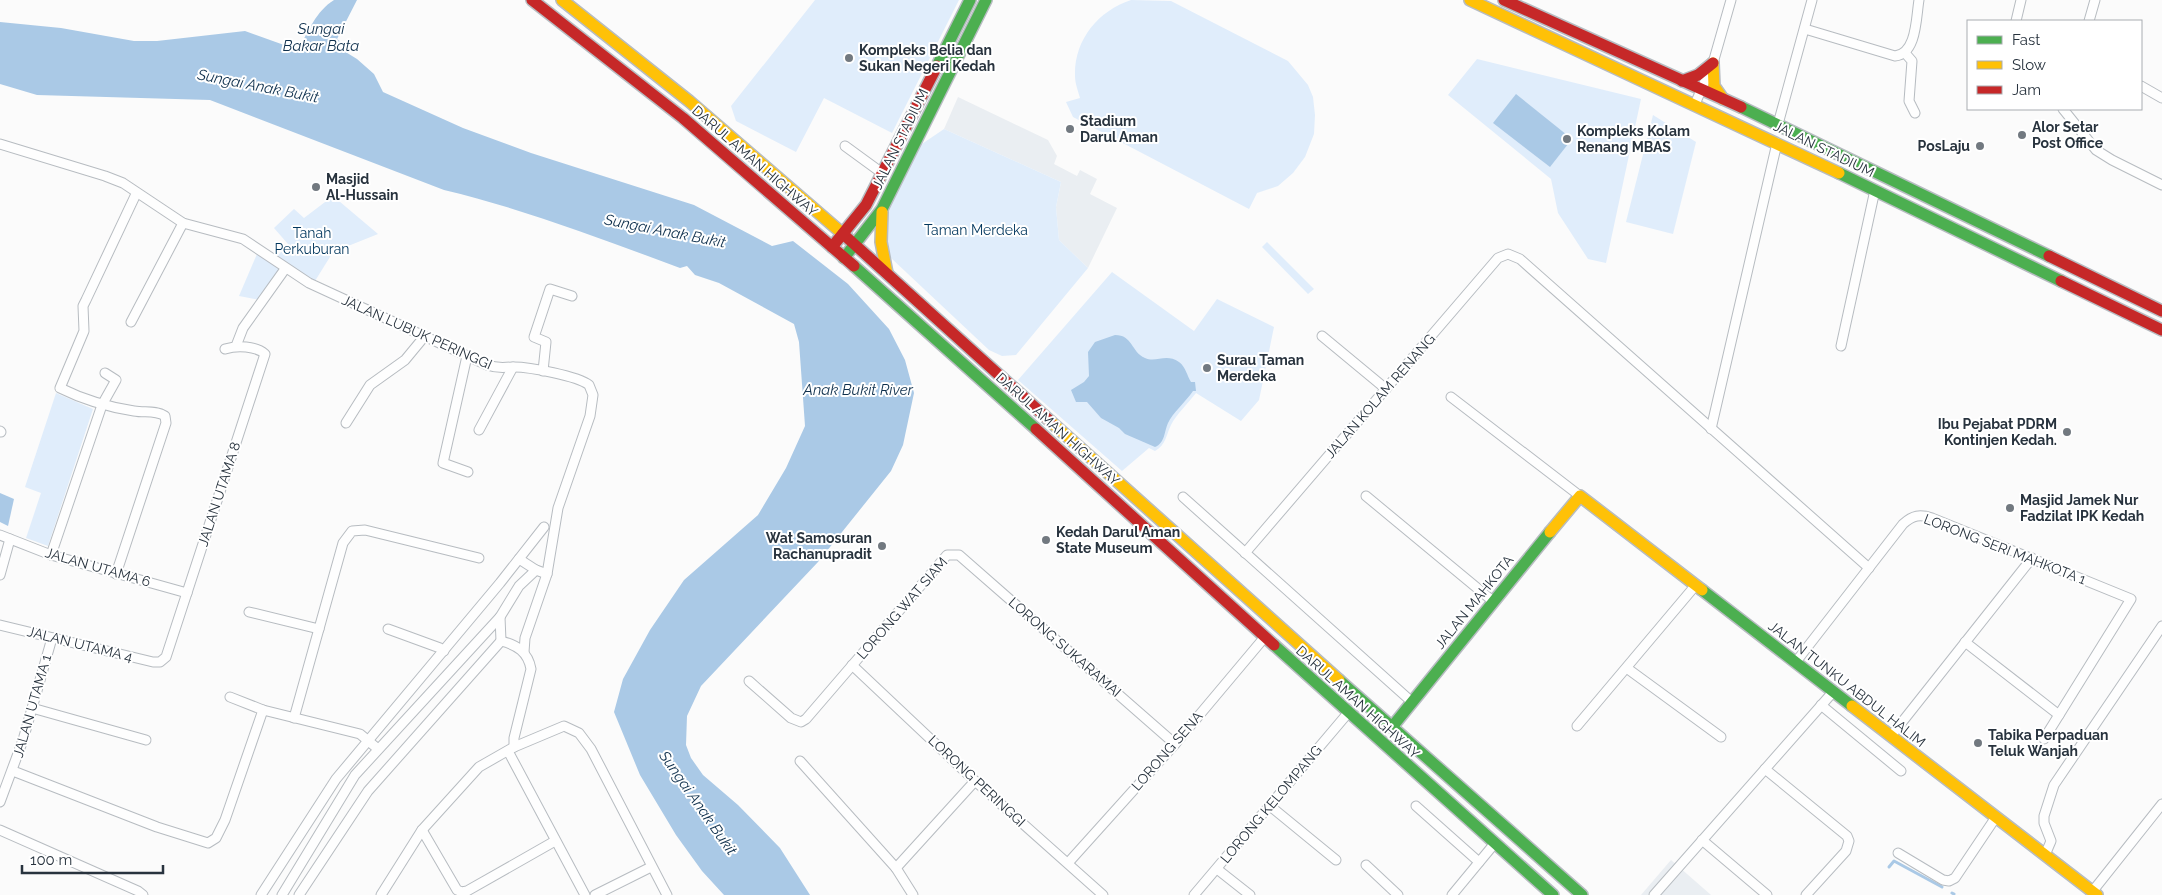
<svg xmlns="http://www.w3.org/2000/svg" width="2162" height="895" viewBox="0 0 2162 895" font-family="Raleway,sans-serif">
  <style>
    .built { fill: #eaeef2 }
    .green { fill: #e0edfb }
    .water { fill: #aac9e6 }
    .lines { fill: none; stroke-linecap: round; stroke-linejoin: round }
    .stream { stroke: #aac9e6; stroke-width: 3 }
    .street-casing { stroke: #b7bcc1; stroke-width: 11 }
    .fast-casing { stroke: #b7bcc1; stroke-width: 14 }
    .slow-casing { stroke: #b7bcc1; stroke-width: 14 }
    .jam-casing { stroke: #b7bcc1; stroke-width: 14 }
    .street { stroke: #fefefe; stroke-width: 9 }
    .fast { stroke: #4caf50; stroke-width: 11 }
    .slow { stroke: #ffc107; stroke-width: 11 }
    .jam { stroke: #c62828; stroke-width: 11 }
    .poi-dot { fill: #727980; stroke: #fff; stroke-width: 2 }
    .labels { text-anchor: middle; stroke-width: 4; stroke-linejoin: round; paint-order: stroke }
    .poi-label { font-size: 14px; font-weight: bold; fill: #28333e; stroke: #fff; text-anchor: start }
    .street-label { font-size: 14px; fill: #28333e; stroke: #fff }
    .park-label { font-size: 14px; fill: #01365d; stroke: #fff }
    .water-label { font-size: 15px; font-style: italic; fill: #0f304d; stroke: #fff }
  </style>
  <rect width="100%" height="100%" fill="#fbfbfb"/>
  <g class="built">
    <path d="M958,97L1048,140L1057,156L1054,164L1077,176L1080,170L1097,179L1090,194L1117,208L1088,268L1059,240L1056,207L1061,182L944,129Z"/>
    <path d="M1671,860L1711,895H1641Z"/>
  </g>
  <g class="green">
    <path d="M815,0H959L892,133L824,98L796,152L736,121L731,106Z"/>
    <path d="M1131,0L1171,1L1288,61L1308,85L1313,97L1315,115L1314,134L1305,157L1293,173L1278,186L1257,193L1249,209L1073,117L1066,102L1080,98C1078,91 1075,83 1075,76C1074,40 1098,11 1131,0Z"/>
    <path d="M1477,59L1641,99L1606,263L1588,259L1558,213L1551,179L1448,95Z"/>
    <path d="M1653,115L1696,142L1673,234L1626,222Z"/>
    <path d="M944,129L1061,182L1056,207L1059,240L1088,268L1016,355L1002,356L989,350L891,258L887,246L885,217L916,148Z"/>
    <path d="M333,196L378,234L333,252L315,281L275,259L288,244L274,228L294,209L304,218Z"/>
    <path d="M1267,242L1314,289L1308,294L1262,247Z"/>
    <path d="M257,254L283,270L260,300L239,296Z"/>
    <path d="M1112,272L1194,331L1217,299L1274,327L1259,400L1241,421L1196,393C1189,402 1176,415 1171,425C1166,435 1166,445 1155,451L1149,448L1122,471L1018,380Z"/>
    <path d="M56,393L93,409L48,546L26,538L41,493L25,487Z"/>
  </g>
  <g class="water">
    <path d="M334,0H357L337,39L341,42L339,48L357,59L374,74L383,92L463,128L531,153L694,205L772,246L793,241L848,284L889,329L905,360L914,393L903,445L891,471L818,562L701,686L687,716L686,745L691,758L703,775L738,805L780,848L810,895H724L702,871L676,835L640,775L614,712L623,679L650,630L684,580L758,515L786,468L805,426L799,342L794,324L719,283L695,275L687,266L680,268C602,239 524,209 444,190L210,100L37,95L0,84V22L61,28L134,41H157L245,31L298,50C308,32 316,11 334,0Z"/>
    <path d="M1516,94L1572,139L1550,167L1493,123Z"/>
    <path d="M1115,335C1133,335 1131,352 1145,358C1156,363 1166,353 1179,362C1186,367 1187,376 1191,382H1195L1196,391H1193C1186,401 1172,414 1168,423C1164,432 1165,443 1155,447L1125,434L1119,428L1101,418L1087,402H1076L1071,390L1084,382L1089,376L1088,352L1095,342Z"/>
    <path d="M0,493L14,499L8,526L0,522Z"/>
  </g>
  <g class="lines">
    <g class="stream">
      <path d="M1889,867L1894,861L1942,887"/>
      <path d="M1952,893L1954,894"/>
    </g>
    <defs>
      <g id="street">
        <path d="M2016,21L2021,0"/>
        <path d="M2089,21L2095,0"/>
        <path d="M1805,29L1895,56C1917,54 1916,17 1919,0"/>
        <path d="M1905,53L1912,61L1909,101L1915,113"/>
        <path d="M2141,86L2162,98"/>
        <path d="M1695,104L1713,63L1731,0"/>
        <path d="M2063,109L2096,150L2112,160L2162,185"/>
        <path d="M1778,124L1812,0"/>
        <path d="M0,144L105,176L123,183L183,223L243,239L309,283L487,365C499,369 503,367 514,367C529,367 578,376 589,385L593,395L590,416L558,508L547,574L525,638L524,652"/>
        <path d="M845,146L882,173"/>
        <path d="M131,322L183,223"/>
        <path d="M1322,336L1386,389"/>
        <path d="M236,346L243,328L285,269"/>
        <path d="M1841,346L1875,190"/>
        <path d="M467,356L443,463L468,472"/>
        <path d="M543,371L546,342L534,337L550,289L572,296"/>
        <path d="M1451,397L1580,496"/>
        <path d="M346,423L370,385L405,360L424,337"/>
        <path d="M1711,429L1777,143"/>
        <path d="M479,430L513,367"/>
        <path d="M0,431L1,432"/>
        <path d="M1366,496L1494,602"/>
        <path d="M1183,497L1412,702"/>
        <path d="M0,535L51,555L187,593"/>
        <path d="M1245,553L1498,258L1508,254L1520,259L1869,568"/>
        <path d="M51,555L102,405L116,380L105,373"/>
        <path d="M519,559L536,570"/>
        <path d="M116,574L166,423L165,416C155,410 145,413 134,411C108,407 84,400 60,388L84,331L83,306L86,300L136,194"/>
        <path d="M0,575L10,539"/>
        <path d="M249,612L319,629"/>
        <path d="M500,617L501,641"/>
        <path d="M0,625L153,662H160L166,657L265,354C256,346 237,345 225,349"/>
        <path d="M388,629L440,648L444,651"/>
        <path d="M1965,642L2059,715"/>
        <path d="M1795,663L1903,524C1913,515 1920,514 1932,518L2131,599L2044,739"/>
        <path d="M852,665L975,781L1103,895"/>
        <path d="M1628,669L1721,737"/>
        <path d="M749,681L791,718L801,722L806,719L947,555H959L1175,744"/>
        <path d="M230,697L263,710L360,734L378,749"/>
        <path d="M1821,705L1901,771"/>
        <path d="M32,708L146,740"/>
        <path d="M294,718L343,543L352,531L365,530L479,558"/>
        <path d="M1577,726L1695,586"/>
        <path d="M1891,736L2032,558"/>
        <path d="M508,751L585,895"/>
        <path d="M800,761L896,868"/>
        <path d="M1765,769L1847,836L1849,841L1846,851L1806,895"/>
        <path d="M13,771L157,827L208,843L216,838L225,820L263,710"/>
        <path d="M0,802L23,740L52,638"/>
        <path d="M1270,806L1336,860"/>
        <path d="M1416,806L1479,862"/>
        <path d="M0,830L138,891L143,895"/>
        <path d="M422,830L457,890L462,892L467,891L555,841"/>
        <path d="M1702,840L1767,895"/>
        <path d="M1898,853L1943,880L1949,881L1955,878L1996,817"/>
        <path d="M2045,855L2051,841L2044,823V816L2054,785L2162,626"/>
        <path d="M1068,863L1175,744L1264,638"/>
        <path d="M1366,865L1398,895"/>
        <path d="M1217,869L1250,895"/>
        <path d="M2092,892L2162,804"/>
        <path d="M261,895L336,779L500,583L544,527"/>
        <path d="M282,895L355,775L500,617L519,586L536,570L547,574"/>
        <path d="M299,895L368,791L501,641C517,645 528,652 531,669L514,738V747"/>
        <path d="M381,895L422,830L479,767L514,747L564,726L579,733L591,749L667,895"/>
        <path d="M595,895L651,867"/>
        <path d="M913,895L896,868L975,781"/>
        <path d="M1194,895L1348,713"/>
        <path d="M1452,895L1495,843"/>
        <path d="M1654,895L1833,692"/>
      </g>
      <g id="fast">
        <path d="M937,66L970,0"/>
        <path d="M1741,107L2049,256"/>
        <path d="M1839,173L2061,281"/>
        <path d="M844,258L882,209L986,0"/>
        <path d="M854,266L1036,429"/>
        <path d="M1702,590L1852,706"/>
        <path d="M1274,645L1553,895"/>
        <path d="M1339,680L1582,895"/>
        <path d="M1392,727L1550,532"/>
      </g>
      <g id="slow">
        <path d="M562,0L689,101L843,234"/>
        <path d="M1470,0L1839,173"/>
        <path d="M1713,63L1714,86L1723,99"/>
        <path d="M882,212L881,242L887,273"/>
        <path d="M1050,421L1339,680"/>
        <path d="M1550,532L1580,496L1702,590"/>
        <path d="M1852,706L2097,895"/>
      </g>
      <g id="jam">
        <path d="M532,0L683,118L854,266"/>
        <path d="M1504,0L1741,107"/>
        <path d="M1682,81L1698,75L1713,63"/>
        <path d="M843,234L1050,421"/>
        <path d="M832,247L866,205L937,66"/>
        <path d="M2049,256L2162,311"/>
        <path d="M2061,281L2162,330"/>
        <path d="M1036,429L1274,645"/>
      </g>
    </defs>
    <use href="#street" class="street-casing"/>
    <use href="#fast" class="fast-casing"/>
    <use href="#slow" class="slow-casing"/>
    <use href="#jam" class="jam-casing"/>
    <use href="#street" class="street"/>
    <use href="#fast" class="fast"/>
    <use href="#slow" class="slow"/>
    <use href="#jam" class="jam"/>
  </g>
  <g class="poi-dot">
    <circle cx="849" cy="58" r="5"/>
    <circle cx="1070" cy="129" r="5"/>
    <circle cx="2022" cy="135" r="5"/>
    <circle cx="1567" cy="139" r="5"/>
    <circle cx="1980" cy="146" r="5"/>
    <circle cx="316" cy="187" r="5"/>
    <circle cx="1207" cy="368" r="5"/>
    <circle cx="2067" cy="432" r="5"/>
    <circle cx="2010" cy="508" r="5"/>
    <circle cx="1046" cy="540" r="5"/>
    <circle cx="882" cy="546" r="5"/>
    <circle cx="1978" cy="743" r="5"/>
  </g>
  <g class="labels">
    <g class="poi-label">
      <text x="859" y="55">Kompleks Belia dan<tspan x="859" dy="16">Sukan Negeri Kedah</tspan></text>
      <text x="1080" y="126">Stadium<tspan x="1080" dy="16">Darul Aman</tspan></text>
      <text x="2032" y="132">Alor Setar<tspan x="2032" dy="16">Post Office</tspan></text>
      <text x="1577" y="136">Kompleks Kolam<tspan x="1577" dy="16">Renang MBAS</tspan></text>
      <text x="1970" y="151" text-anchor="end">PosLaju</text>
      <text x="326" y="184">Masjid<tspan x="326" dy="16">Al-Hussain</tspan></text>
      <text x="1217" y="365">Surau Taman<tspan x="1217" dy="16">Merdeka</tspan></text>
      <text x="2057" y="429" text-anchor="end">Ibu Pejabat PDRM<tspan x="2057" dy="16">Kontinjen Kedah.</tspan></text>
      <text x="2020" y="505">Masjid Jamek Nur<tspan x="2020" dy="16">Fadzilat IPK Kedah</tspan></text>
      <text x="1056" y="537">Kedah Darul Aman<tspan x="1056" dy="16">State Museum</tspan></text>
      <text x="872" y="543" text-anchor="end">Wat Samosuran<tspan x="872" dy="16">Rachanupradit</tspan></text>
      <text x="1988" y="740">Tabika Perpaduan<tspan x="1988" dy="16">Teluk Wanjah</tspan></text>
    </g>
    <g class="street-label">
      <text transform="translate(900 139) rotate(-64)" y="5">JALAN STADIUM</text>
      <text transform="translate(1824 149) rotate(26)" y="5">JALAN STADIUM</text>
      <text transform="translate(755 161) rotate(41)" y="5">DARUL AMAN HIGHWAY</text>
      <text transform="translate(417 332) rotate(24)" y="5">JALAN LUBUK PERINGGI</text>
      <text transform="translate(1380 396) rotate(-49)" y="5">JALAN KOLAM RENANG</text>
      <text transform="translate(1058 429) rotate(42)" y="5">DARUL AMAN HIGHWAY</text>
      <text transform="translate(219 494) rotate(-72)" y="5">JALAN UTAMA 8</text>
      <text transform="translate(2005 549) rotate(21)" y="5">LORONG SERI MAHKOTA 1</text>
      <text transform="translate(98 567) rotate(16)" y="5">JALAN UTAMA 6</text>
      <text transform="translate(1474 602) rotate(-51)" y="5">JALAN MAHKOTA</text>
      <text transform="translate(902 608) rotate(-49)" y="5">LORONG WAT SIAM</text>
      <text transform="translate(80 644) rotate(14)" y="5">JALAN UTAMA 4</text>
      <text transform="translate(1065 647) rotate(41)" y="5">LORONG SUKARAMAI</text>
      <text transform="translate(1847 684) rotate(38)" y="5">JALAN TUNKU ABDUL HALIM</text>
      <text transform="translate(1358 702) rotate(42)" y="5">DARUL AMAN HIGHWAY</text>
      <text transform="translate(32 706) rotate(-74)" y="5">JALAN UTAMA 1</text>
      <text transform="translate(1167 751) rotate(-49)" y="5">LORONG SENA</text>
      <text transform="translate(977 781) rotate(43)" y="5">LORONG PERINGGI</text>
      <text transform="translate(1271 804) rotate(-50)" y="5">LORONG KELOMPANG</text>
    </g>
    <g class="park-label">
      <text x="976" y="235">Taman Merdeka</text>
      <text x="312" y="238">Tanah<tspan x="312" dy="16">Perkuburan</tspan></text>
    </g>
    <g class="water-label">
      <text x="321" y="34">Sungai<tspan x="321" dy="17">Bakar Bata</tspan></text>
      <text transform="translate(258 86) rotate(11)" y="5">Sungai Anak Bukit</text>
      <text transform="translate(665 231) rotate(11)" y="5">Sungai Anak Bukit</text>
      <text x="858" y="395">Anak Bukit River</text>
      <text transform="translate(698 803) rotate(55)" y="5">Sungai Anak Bukit</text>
    </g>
  </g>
  <rect x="1967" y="20" width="175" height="90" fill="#ffffff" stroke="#a9adb2"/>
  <rect x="1977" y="36" width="25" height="8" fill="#4caf50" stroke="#a9adb2"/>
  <text x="2012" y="45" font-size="15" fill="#28333e">Fast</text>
  <rect x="1977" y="61" width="25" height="8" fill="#ffc107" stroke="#a9adb2"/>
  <text x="2012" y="70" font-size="15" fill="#28333e">Slow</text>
  <rect x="1977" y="86" width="25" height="8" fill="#c62828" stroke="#a9adb2"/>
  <text x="2012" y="95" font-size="15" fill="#28333e">Jam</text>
  <path d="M22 865v8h141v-8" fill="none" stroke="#28333e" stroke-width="2.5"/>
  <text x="30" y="865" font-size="15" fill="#28333e" stroke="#ffffff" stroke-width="4" paint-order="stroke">100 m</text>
</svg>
